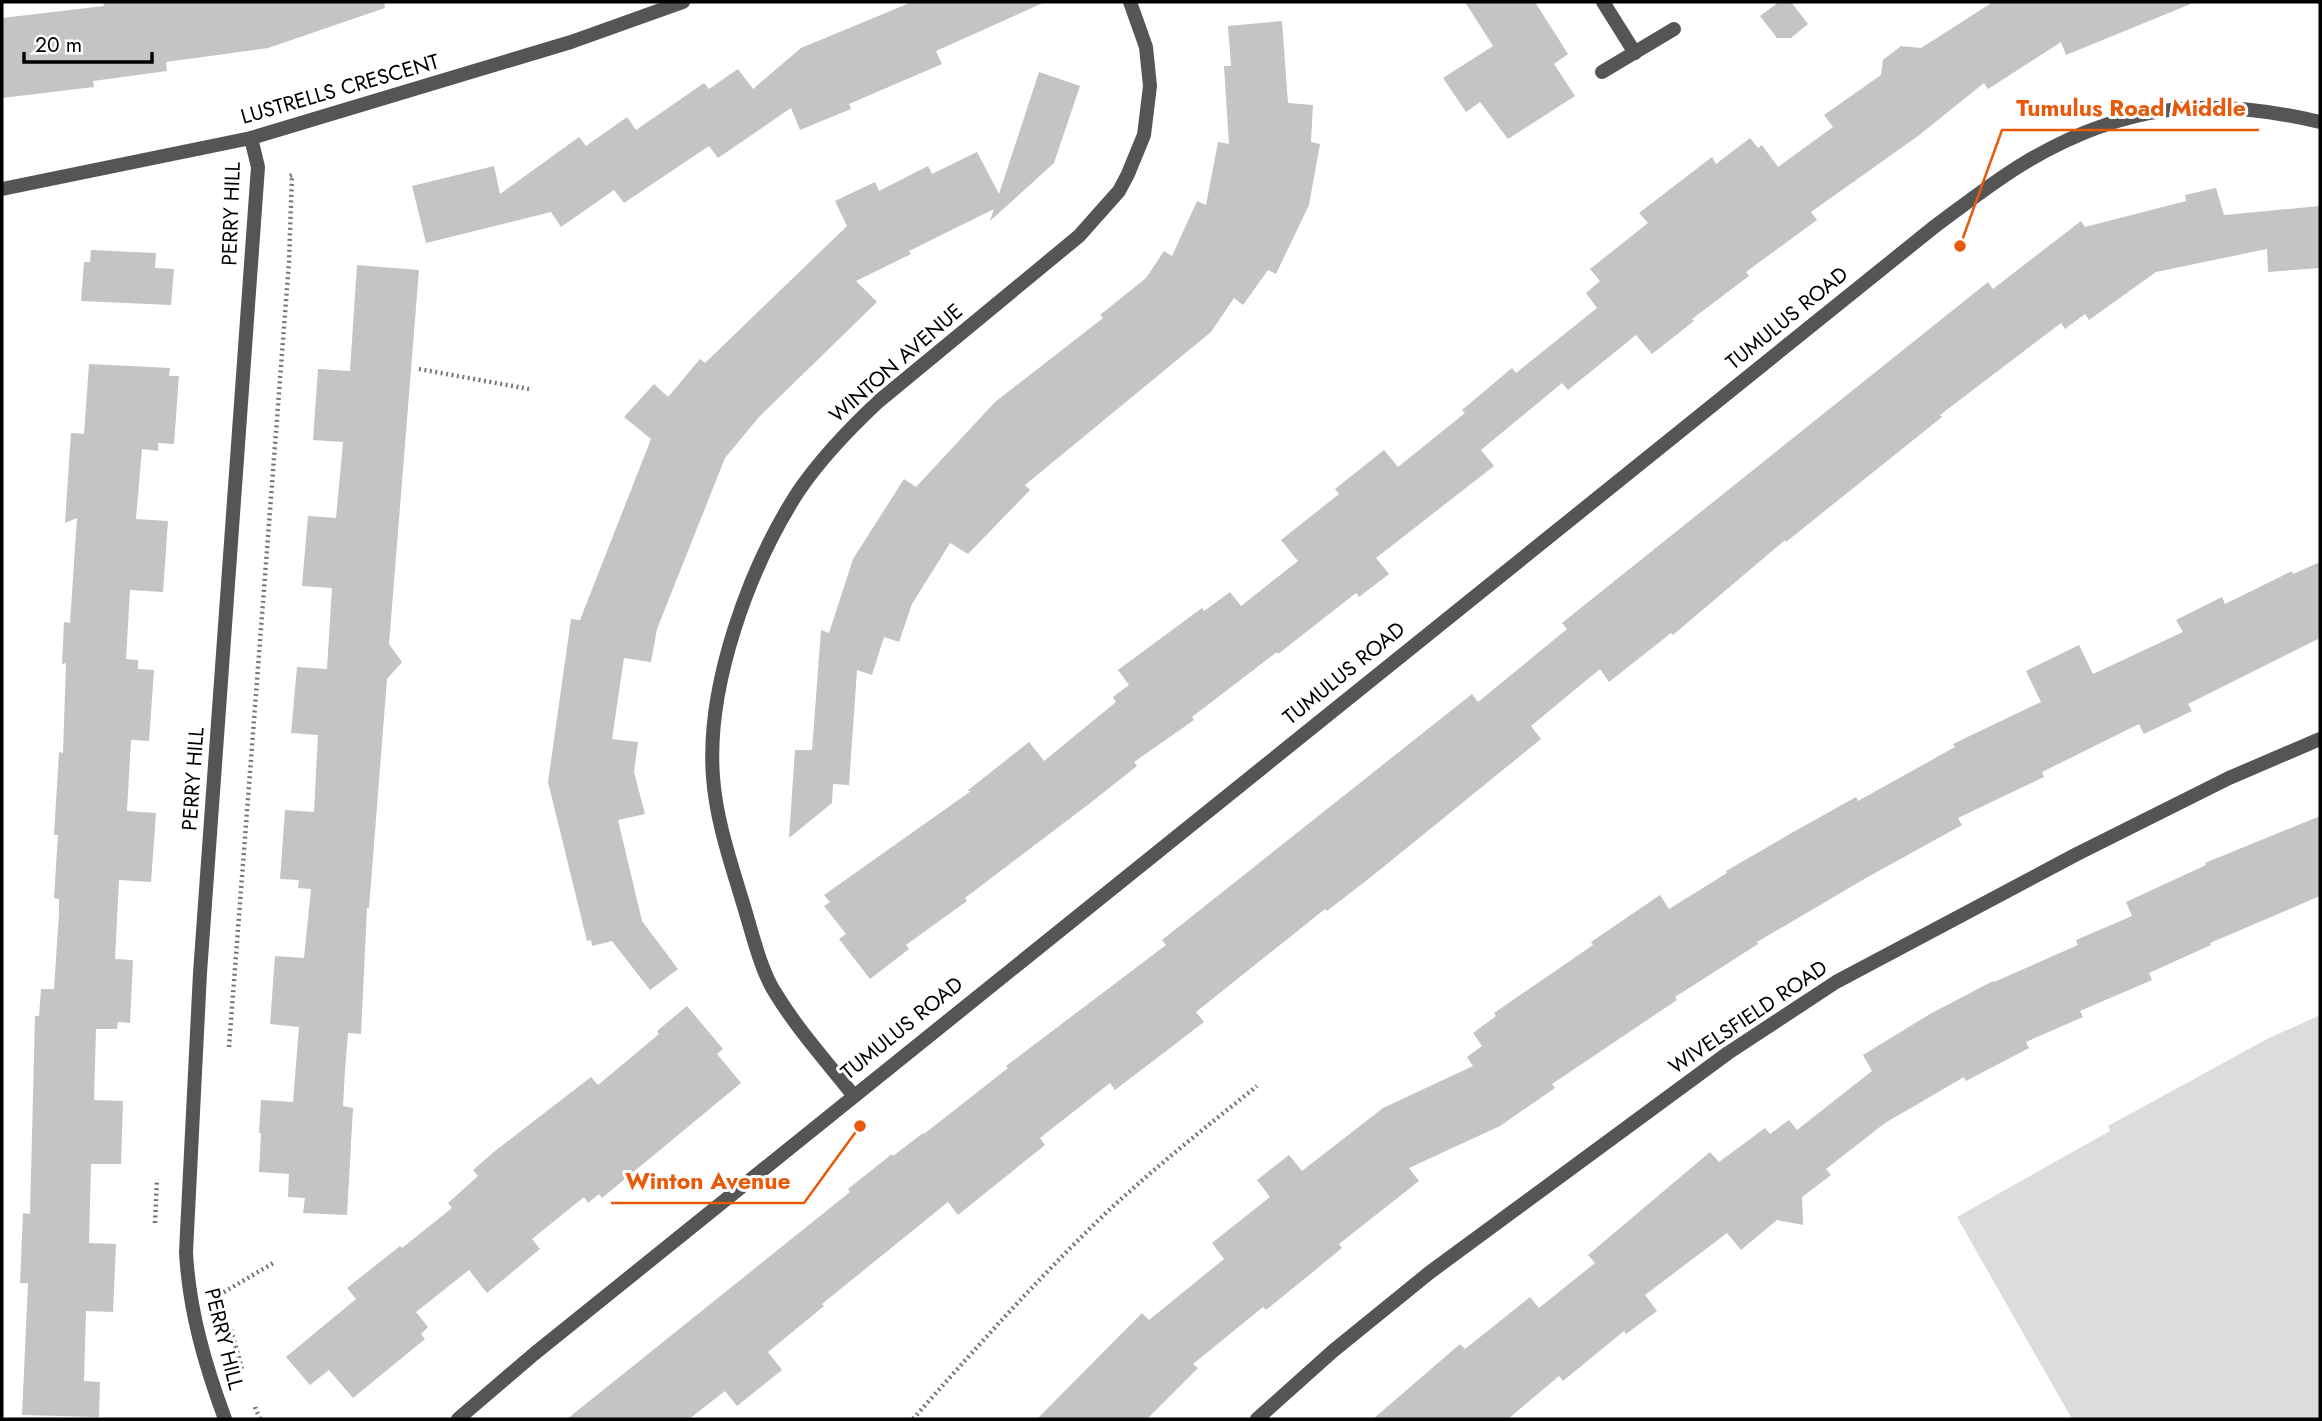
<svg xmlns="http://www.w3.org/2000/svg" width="2322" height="1421" viewBox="0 0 2322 1421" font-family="Jost,sans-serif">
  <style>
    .green { fill: #dcdcdc }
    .building { fill: #c4c4c4 }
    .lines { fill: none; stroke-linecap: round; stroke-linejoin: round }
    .path { stroke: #777; stroke-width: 4.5; stroke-dasharray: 2 3.5; stroke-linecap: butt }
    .street { stroke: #555; stroke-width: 14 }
    .labels { text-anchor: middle; stroke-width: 6; stroke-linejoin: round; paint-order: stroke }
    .street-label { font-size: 21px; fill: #000; stroke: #fff }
    .leader { fill: none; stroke: #e8590c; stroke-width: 2.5 }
    .callout-dot { fill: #e8590c; stroke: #fff; stroke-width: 2.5 }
    .callout-label { font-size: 23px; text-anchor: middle; font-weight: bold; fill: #e8590c; stroke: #fff; stroke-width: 6; stroke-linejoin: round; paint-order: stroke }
  </style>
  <rect width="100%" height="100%" fill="#fff"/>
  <path class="green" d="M2320,1015V1419H2072L1957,1217L2110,1131L2108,1126L2267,1039Z"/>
  <g class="building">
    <path d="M103,2H384L385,8L268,48L166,62L167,71L93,81L94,87L2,98V18L104,6Z"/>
    <path d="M912,2H1045L936,51L942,64L849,104L851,109L800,130L791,108L718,158L709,146L624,203L614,190L561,227L551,212L426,243L412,186L494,166L500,194L579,137L586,146L627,117L636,130L704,83L709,89L738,69L753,89L801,48Z"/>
    <path d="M1465,2H1535L1568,54L1554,64L1575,96L1508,139L1480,102L1466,112L1443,78L1493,46Z"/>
    <path d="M1779,2H1791L1808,24L1791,38H1777L1760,16Z"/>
    <path d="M1993,2L2193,3L2066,55L2061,42L1988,89L1984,83L1918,136L1811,212L1817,220L1746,272L1749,276L1692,319L1694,321L1652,354L1636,335L1568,390L1562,383L1481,450L1494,466L1376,558L1389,574L1359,597L1356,593L1278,654L1277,652L1192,717L1194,720L1134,762L1137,766L1089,804L965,898L967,901L906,945L909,949L870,979L839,939L846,934L824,906L830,902L824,895L971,791H967L1029,742L1044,761L1116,702L1113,697L1129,685L1118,670L1202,608L1204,611L1230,592L1241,606L1298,561L1281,540L1339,494L1335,489L1384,450L1398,467L1465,413L1462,410L1512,368L1516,373L1597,308L1586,293L1600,281L1590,269L1648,223L1639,213L1712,157L1716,164L1750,138L1758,148L1762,145L1778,167L1833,127L1824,115L1881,75L1883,60L1901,46L1921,48Z"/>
    <path d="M1282,21L1288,103L1313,105L1311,142L1320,144L1309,205L1276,274L1268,270L1243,305L1234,298L1211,332L1025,485L1030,490L968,554L950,543L912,604L899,642L884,637L872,675L857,670L849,785L833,784L832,803L789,838L795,750H812L821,630L829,633L853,559L904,479L916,487L995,402L1103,318L1100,315L1146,278L1164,251L1172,256L1197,201L1206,205L1218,142L1229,144L1224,66H1231L1228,26Z"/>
    <path d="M1039,72L1080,86L1054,163L990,221L994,209L909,251L911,254L856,281L877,302L759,417L725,458L657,629L651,662L624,658L612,739L638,742L634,772L645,814L618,820L642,921L678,969L650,990L612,941L592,946L591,940L587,941L548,782L571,619L580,620L651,439L624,417L654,384L668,397L700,359L705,363L847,226L835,201L875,182L879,191L928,166L932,174L977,152L999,194Z"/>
    <path d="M2216,188L2224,215L2320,206V268L2268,272L2267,249L2156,272L2089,320L2085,314L2065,329L2061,323L1940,415L1942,417L1786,542L1785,540L1673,635L1671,633L1609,682L1600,669L1531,726L1541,739L1371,877L1327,911L1325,909L1196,1012L1204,1022L1115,1090L1110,1083L1040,1138L1045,1145L958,1215L948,1202L822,1304L824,1306L768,1352L782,1370L737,1406L725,1391L689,1419H567L850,1192L848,1189L892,1154L893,1156L923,1133L924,1134L1008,1068L1006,1066L1166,945L1162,940L1472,694L1478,702L1567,629L1562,623L1988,282L1993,289L2081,221L2085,227L2186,201L2185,195Z"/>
    <path d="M91,250L156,253L155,268L174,269L171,305L81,301L84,262H90Z"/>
    <path d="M357,265L419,270L389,644L402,662L387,679L369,908H367L361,1034L348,1033L345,1070L343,1106L353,1108L347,1215L303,1213L305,1198L288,1197L289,1174L259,1172L261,1133H259L261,1100L293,1102L299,1027L270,1024L275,956L304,958L311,889L298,888L299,880L280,879L285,810L314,812L318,735L291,733L297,667L327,669L332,588L302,586L308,516L336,518L343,442L313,440L318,369L350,371Z"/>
    <path d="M89,364L170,368L169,376H179L174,444L158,443V451L142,449L136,519L168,521L163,592L130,590L126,659L138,660V669L154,670L149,741L131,740L127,811L156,813L151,882L119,880L115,959L133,960L130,1023L118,1022L117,1029H96L94,1100L123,1101L121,1164H91L89,1243L116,1244L113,1312L86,1311L84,1381L100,1382L99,1417L22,1415L28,1283H20L23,1213L30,1214L35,1016H39L41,989H54L59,913V899L54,898L58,835H54L59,752L63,753L66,663L62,664L64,622L70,623L77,518L65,523L71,433L84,434Z"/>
    <path d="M2320,562V638L2188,704L2192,711L2144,734L2139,724L2042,772L2044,777L1958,818L1962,825L1866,878L1757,942L1758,944L1675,997L1677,1000L1552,1084L1555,1088L1500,1126L1409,1168L1419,1181L1339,1244L1342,1248L1314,1271L1266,1310L1263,1307L1193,1364L1198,1368L1147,1419H1037L1142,1313L1149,1320L1224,1259L1212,1243L1270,1197L1257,1180L1289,1155L1302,1171L1383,1108L1473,1066L1467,1057L1482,1046L1473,1033L1496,1016L1494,1013L1593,945L1591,942L1660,895L1669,909L1727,873L1726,871L1795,831L1856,797L1858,801L1955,747L1953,744L2041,702L2026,671L2079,645L2093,674L2183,632L2176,620L2222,597L2225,604L2292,571L2293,574Z"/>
    <path d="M2320,816V896L2210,943L2211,945L2149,973L2152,980L2080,1011L2083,1017L2026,1042L2029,1048L1966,1081L1964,1077L1885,1123L1826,1169L1831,1175L1802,1197L1803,1225L1777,1220L1741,1250L1727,1233L1645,1295L1657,1311L1626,1334L1624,1331L1563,1381L1559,1376L1508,1419H1373L1460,1344L1465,1349L1530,1297L1539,1308L1595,1263L1588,1255L1710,1152L1719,1162L1765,1128L1770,1134L1789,1120L1797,1130L1872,1071L1863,1055L1930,1014L1993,981L1994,982L2078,945L2076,940L2132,916L2126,902L2206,865L2205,863Z"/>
    <path d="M687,1006L723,1049L717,1054L741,1083L602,1198L599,1194L588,1203L584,1197L532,1239L540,1249L487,1293L469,1270L416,1312L428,1327L421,1334L425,1339L353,1398L329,1370L310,1385L286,1357L356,1299L347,1288L400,1246L402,1248L452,1208L448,1203L478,1176L473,1170L495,1151L591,1077L598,1085L659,1034L657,1031Z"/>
  </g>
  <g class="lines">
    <g class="path">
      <path d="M419,369L529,389"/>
      <path d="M229,1047L289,262L292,175L287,177"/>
      <path d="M155,1223L157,1179"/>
      <path d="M219,1295L275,1262"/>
      <path d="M231,1330L242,1369"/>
      <path d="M255,1407L260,1419"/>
      <path d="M913,1419C975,1349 1038,1278 1106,1213C1154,1168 1206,1127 1257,1086"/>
    </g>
    <g class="street">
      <path d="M1603,2L1635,53"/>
      <path d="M1602,72L1674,29"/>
      <path d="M2,189L251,138L571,42L683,2"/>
      <path d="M853,1095C827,1062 798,1030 776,994C760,970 751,928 742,900C730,860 716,819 713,777C706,686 749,568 798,492C821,458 849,429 879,401L1079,236L1119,191L1128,174L1144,135L1150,86L1146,47L1130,2"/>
      <path d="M225,1419C205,1365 189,1310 186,1252L200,973L258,167L251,138"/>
      <path d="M458,1419L534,1354L1934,227C1964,205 1994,181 2026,162C2125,103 2210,96 2320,122"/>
      <path d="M1257,1419L1333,1351L1429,1273L1728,1053L1836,982L2077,854L2229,778L2320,739"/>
    </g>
  </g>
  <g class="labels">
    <g class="street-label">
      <text transform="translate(340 89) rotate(-16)" y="7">LUSTRELLS CRESCENT</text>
      <text transform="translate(231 214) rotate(-88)" y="7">PERRY HILL</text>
      <text transform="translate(1787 318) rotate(-39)" y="7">TUMULUS ROAD</text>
      <text transform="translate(896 363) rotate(-41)" y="7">WINTON AVENUE</text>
      <text transform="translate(1344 673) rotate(-39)" y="7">TUMULUS ROAD</text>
      <text transform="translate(193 779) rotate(-86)" y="7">PERRY HILL</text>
      <text transform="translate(1748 1017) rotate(-34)" y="7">WIVELSFIELD ROAD</text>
      <text transform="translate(902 1028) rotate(-39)" y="7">TUMULUS ROAD</text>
      <text transform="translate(224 1339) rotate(76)" y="7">PERRY HILL</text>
    </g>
  </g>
  <path class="leader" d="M1960 246L2002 130H2259M860 1126L804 1203H611"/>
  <g class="callout-dot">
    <circle cx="1960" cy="246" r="7"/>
    <circle cx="860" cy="1126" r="7"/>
  </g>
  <g class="callout-label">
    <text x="2131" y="116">Tumulus Road Middle</text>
    <text x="708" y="1189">Winton Avenue</text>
  </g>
  <rect width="2322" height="1421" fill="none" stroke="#000000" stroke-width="7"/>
  <path d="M24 52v10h128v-10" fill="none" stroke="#000000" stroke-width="3.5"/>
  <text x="35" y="52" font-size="21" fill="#000000" stroke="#ffffff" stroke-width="5" paint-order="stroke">20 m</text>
</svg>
